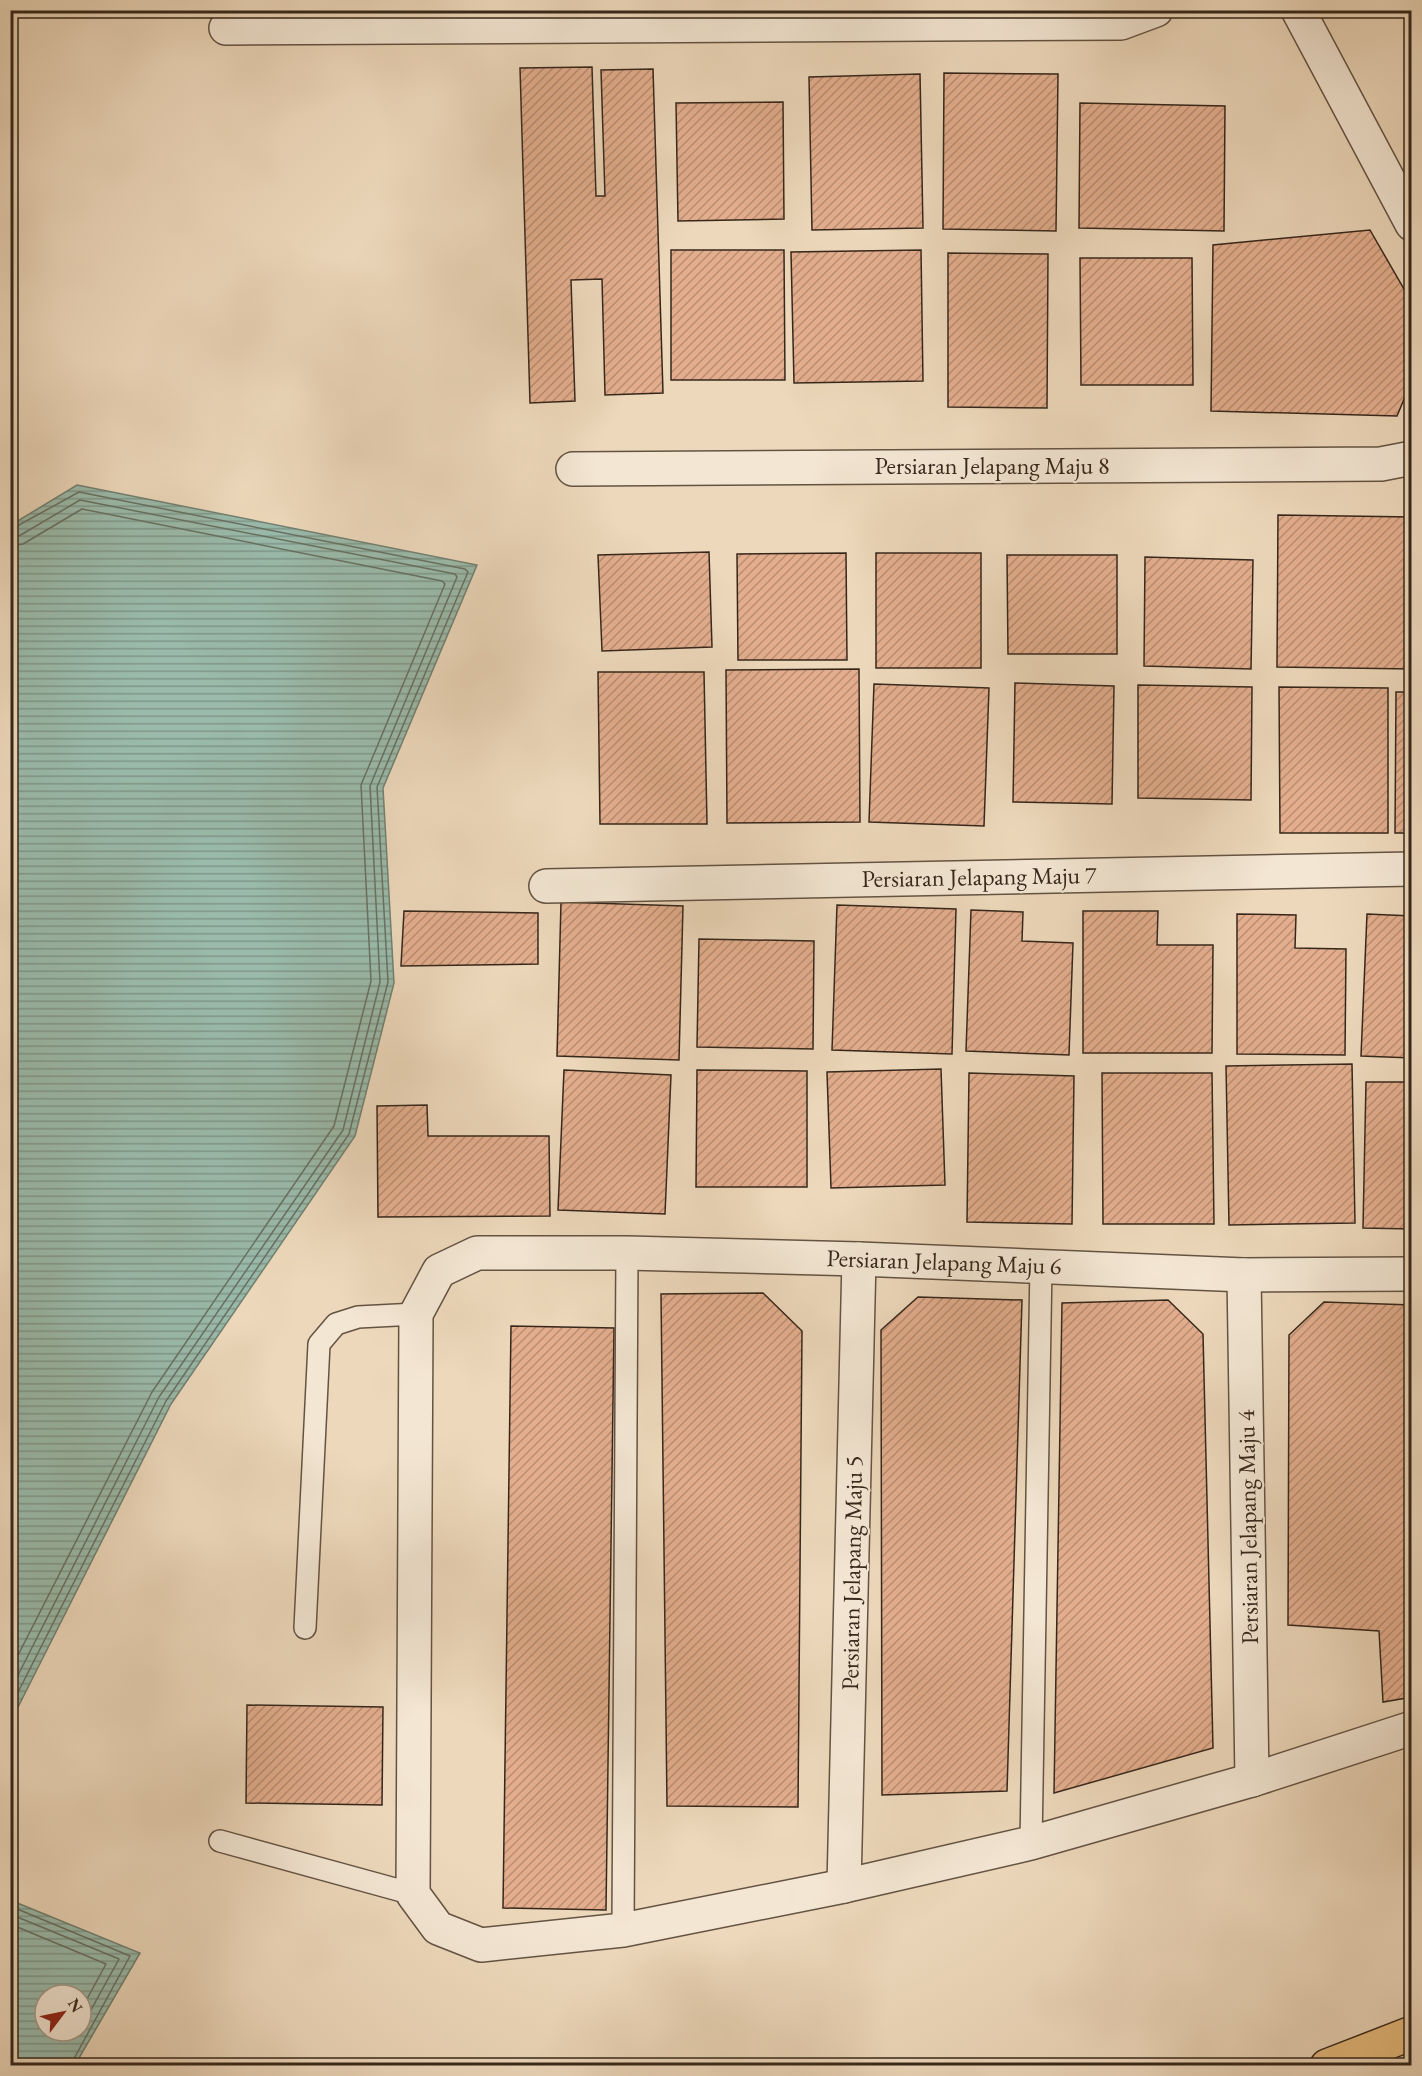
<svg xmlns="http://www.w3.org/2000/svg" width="1422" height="2076" viewBox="0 0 1422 2076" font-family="'EB Garamond',serif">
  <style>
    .water { fill: url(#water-rules); stroke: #728071; stroke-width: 1.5; fill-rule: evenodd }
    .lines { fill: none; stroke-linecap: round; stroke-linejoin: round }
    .shore { stroke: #687163; stroke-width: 1.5 }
    .building { fill: url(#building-hatch); stroke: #36271b; stroke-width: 1.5 }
    .lane-casing { stroke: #645343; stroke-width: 24 }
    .street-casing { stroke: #645343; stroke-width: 36 }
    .highway-casing { stroke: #36271b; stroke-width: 36 }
    .lane { stroke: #f3e6d3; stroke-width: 21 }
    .street { stroke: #f3e6d3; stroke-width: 33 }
    .highway { stroke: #e6bc7e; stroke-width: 33 }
    .labels { text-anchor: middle; stroke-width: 4.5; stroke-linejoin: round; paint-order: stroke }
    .street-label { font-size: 24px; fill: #36271b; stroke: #f3e6d3 }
  </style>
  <defs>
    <pattern id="water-rules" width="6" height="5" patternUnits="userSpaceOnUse" patternTransform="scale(1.5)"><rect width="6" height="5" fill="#9abbab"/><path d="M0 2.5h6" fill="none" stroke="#7e988a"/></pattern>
    <pattern id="building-hatch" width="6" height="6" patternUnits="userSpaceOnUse" patternTransform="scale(1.5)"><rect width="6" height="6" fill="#e4ae8e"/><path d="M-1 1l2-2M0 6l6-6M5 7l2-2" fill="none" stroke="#ba8e73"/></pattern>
  </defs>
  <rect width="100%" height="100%" fill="#edd8bb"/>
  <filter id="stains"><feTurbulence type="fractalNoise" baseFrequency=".00333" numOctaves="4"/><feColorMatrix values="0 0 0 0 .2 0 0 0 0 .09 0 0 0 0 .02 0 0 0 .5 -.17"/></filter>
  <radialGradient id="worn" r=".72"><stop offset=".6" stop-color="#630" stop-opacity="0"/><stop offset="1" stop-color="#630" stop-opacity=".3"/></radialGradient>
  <g class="water">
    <path d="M77,485L477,565L383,788L394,983L355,1136L171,1404L11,1721V525Z"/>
    <path d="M10,1900L140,1953L75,2065H11ZM45,1995H81V2031H45Z"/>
  </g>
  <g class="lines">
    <g class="shore">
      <path d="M10,530L79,492L465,569L468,572L377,787L388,982L349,1134L166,1401L10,1708"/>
      <path d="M10,537L19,536L80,500L455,574L457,577L370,786L380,982L343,1130L159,1397L10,1691"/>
      <path d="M10,546L23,544L82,509L442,581L445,584L361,785L371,981L334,1126L152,1392L10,1671"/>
      <path d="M10,1906L130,1956L70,2066"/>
      <path d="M10,1914L119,1959L81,2028"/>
      <path d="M10,1924L106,1964L81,2010"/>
    </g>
  </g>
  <g class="building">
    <path d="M592,67L596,196H605L601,70L653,69L663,393L605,395L602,279L571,280L575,401L530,403L520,68Z"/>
    <path d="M944,73L1058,74L1056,231L943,229Z"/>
    <path d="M920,74L923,228L812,230L809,77Z"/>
    <path d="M783,102L784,219L678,221L676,103Z"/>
    <path d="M1080,103L1225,106L1224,231L1079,228Z"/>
    <path d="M1370,230L1412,303V380L1397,416L1211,411L1213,245Z"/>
    <path d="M671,250H784L785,380H671Z"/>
    <path d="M921,250L923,381L794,383L791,252Z"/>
    <path d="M948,253L1048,254L1047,408L948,407Z"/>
    <path d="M1080,258H1192L1193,385H1081Z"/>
    <path d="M1278,515L1412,517V669L1277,667Z"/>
    <path d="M709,552L712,647L602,651L598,555Z"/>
    <path d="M846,553L847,660H738L737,554Z"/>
    <rect x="876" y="553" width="105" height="115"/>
    <path d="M1007,555H1117V654H1008Z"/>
    <path d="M1145,557L1253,560L1251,669L1144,666Z"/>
    <path d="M859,669L860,822L727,823L726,670Z"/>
    <path d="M598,672H704L707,824H600Z"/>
    <path d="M1015,683L1114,686L1112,804L1013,802Z"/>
    <path d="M874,684L989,688L984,826L869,822Z"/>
    <path d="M1138,685L1252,687L1251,800L1138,798Z"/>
    <path d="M1279,687L1388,688V833H1280Z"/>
    <path d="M1396,692H1412V833H1395Z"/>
    <path d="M561,902L683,906L679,1060L557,1056Z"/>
    <path d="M837,905L956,909L952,1054L832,1050Z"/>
    <path d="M971,910L1023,912L1022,941L1073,943L1069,1055L966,1051Z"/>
    <path d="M404,911L538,913V964L401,966Z"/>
    <path d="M1083,911H1158L1157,945H1213L1212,1053H1083Z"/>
    <path d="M1237,914L1296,915L1295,948L1346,949L1345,1055L1237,1054Z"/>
    <path d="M1367,914L1412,916V1058L1361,1056Z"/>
    <path d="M699,939L814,941L813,1049L697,1047Z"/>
    <path d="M1352,1064L1355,1223L1229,1225L1226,1066Z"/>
    <path d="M941,1069L945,1185L831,1188L827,1072Z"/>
    <path d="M564,1070L671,1075L665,1214L558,1210Z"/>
    <path d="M697,1070L807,1071V1187H696Z"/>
    <path d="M969,1073L1074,1076L1072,1224L967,1222Z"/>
    <path d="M1102,1073H1212L1214,1224H1103Z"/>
    <path d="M1366,1082H1412V1229L1363,1228Z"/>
    <path d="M427,1105L428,1136H549L550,1216L378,1217L377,1106Z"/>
    <path d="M763,1293L802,1331L798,1807L667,1806L661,1294Z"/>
    <path d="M918,1297L1022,1300L1007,1791L882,1795L881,1330Z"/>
    <path d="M1168,1300L1203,1334L1213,1748L1054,1793L1062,1303Z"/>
    <path d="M1324,1302L1412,1305V1697L1383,1702L1379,1631L1288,1625L1289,1335Z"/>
    <path d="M511,1326L614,1328L606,1910L503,1908Z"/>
    <path d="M247,1705L383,1707L382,1805L246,1803Z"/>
  </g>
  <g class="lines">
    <defs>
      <g id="lane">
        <path d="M305,1628L319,1344L336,1324L358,1317L416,1314"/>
        <path d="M220,1841L413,1894"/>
        <path d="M1031,1843L1041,1265"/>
        <path d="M623,1930L627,1253"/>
      </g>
      <g id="street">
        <path d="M1298,10L1412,224"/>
        <path d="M226,28L1121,23L1156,10"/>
        <path d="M573,469L1381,464L1412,458"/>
        <path d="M546,886L1412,869"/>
        <path d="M1412,1274L1244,1275L859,1259L627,1253H477L439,1271L416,1314L413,1894L438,1928L481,1945L623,1930L844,1886L1031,1843L1252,1780L1412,1728"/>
        <path d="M1244,1275L1252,1780"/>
        <path d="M844,1886L859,1259"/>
      </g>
      <path id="highway" d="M1327,2066L1412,2033"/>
    </defs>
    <use href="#lane" class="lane-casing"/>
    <use href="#street" class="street-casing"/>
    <use href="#highway" class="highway-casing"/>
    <use href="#lane" class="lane"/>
    <use href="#street" class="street"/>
    <use href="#highway" class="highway"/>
  </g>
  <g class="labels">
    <g class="street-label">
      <text x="992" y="474">Persiaran Jelapang Maju 8</text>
      <text transform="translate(979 877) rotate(-1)" y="8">Persiaran Jelapang Maju 7</text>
      <text transform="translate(944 1262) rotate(2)" y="8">Persiaran Jelapang Maju 6</text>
      <text transform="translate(1248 1527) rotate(-91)" y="8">Persiaran Jelapang Maju 4</text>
      <text transform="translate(852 1573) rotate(-89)" y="8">Persiaran Jelapang Maju 5</text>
    </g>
  </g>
  <rect width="1422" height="2076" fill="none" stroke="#edd8bb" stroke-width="36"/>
  <rect x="12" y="12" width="1398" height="2052" fill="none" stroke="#36271b" stroke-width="3"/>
  <rect x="18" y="18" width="1386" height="2040" fill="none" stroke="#36271b" stroke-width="1.5"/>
  <g transform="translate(63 2013) rotate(58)"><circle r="28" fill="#f3e6d3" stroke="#a79a89" stroke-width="1.5"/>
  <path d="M0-4.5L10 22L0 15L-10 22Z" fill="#8f2418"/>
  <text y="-9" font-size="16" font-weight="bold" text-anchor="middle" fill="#36271b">N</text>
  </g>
  <rect width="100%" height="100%" filter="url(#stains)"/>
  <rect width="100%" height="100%" fill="url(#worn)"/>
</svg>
